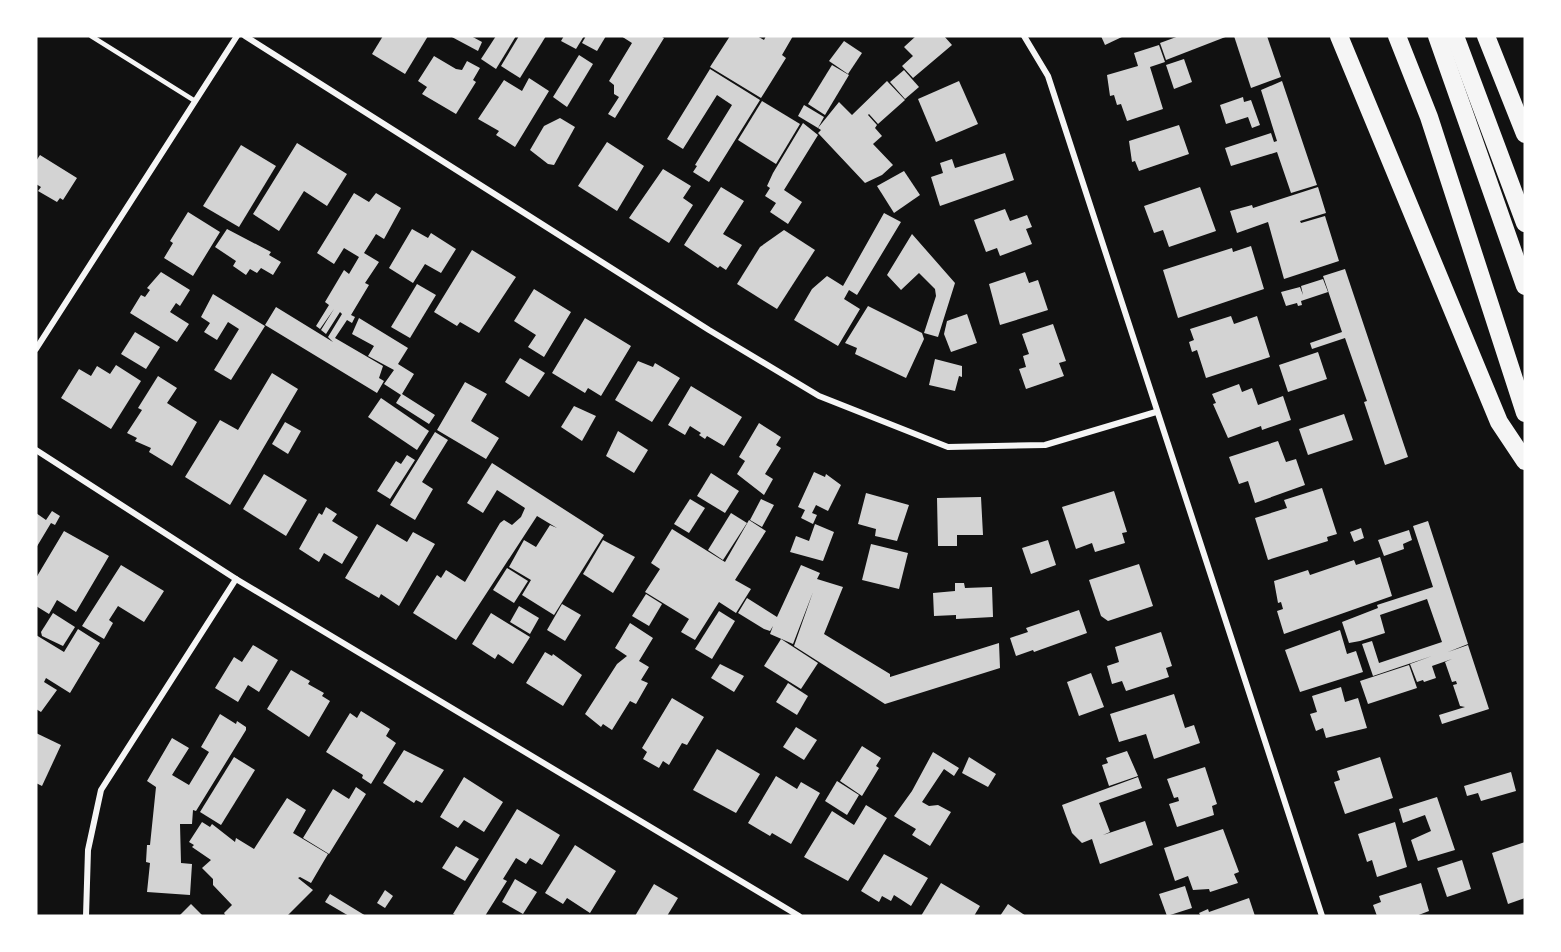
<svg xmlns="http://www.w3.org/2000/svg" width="1561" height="952" viewBox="0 0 1561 952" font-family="'Sofia Sans Condensed',sans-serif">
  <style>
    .building { fill: #d3d3d3 }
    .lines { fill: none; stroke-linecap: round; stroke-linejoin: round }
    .service { stroke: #f5f5f5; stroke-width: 4.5 }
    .minor { stroke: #f5f5f5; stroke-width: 6 }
    .motorway { stroke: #f5f5f5; stroke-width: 18 }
  </style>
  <rect width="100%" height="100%" fill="#111"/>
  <g class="building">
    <path d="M383,36H428L405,74L372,54Z"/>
    <path d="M450,36H471L482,42L478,51Z"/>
    <path d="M496,36H516L496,69L481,59Z"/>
    <path d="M519,36H546L520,78L501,66Z"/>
    <path d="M564,36H584L576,49L561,41Z"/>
    <path d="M586,36H606L597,51L582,43Z"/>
    <path d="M621,36H660L664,38L615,118L608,114L619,97L614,94V85L609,81L632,43Z"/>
    <path d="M730,36H757L764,40L766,36H793L782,55L786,58L761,98L710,67Z"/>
    <path d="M916,36H944L952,45L913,78L902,66L913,56L904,47Z"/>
    <path d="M1101,36H1124L1105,45Z"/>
    <path d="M1179,36H1228L1166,60L1160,43Z"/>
    <path d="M1234,36H1267L1281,77L1251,88Z"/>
    <path d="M844,41L862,53L848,74L829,61Z"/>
    <path d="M1159,45L1165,62L1150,67L1163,109L1127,121L1121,104L1117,105L1114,95L1110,96L1107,75L1138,66L1134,53Z"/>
    <path d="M579,55L593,64L567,107L553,97Z"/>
    <path d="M434,56L456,69L462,70L467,61L480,68L473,80L476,82L456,114L422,94L427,87L418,81Z"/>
    <path d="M1184,59L1192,82L1174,89L1166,65Z"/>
    <path d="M832,65L849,75L825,115L808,104Z"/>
    <path d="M710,69L760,100L709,182L693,172L697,166L695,165L732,105L717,95L683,149L667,139Z"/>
    <path d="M904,70L919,87L905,99L890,82Z"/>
    <path d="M529,78L549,91L515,147L496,135L499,131L478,119L504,80L522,91Z"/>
    <path d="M887,81L905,100L878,124L869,114L868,115L877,125L875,128L882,136L873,144L893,165L882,175L865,183L818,133L821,130L818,128L839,102L852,115Z"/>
    <path d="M959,81L978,124L936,142L918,99Z"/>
    <path d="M1282,81L1317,185L1291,193L1277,152L1231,166L1225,148L1271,133L1274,142L1277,141L1261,90Z"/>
    <path d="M1243,97L1244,102L1251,100L1260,125L1252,128L1248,117L1226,124L1220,105Z"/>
    <path d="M762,101L800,124L776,164L738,140Z"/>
    <path d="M804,105L824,117L818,128L798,116Z"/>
    <path d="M560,118L575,127L554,165L548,164L530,150L544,126Z"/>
    <path d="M803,123L818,135L784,190L802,202L788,224L770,212L776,203L765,196L770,188L767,186L773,173Z"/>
    <path d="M1179,125L1189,154L1139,171L1135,161L1132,162L1129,141Z"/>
    <path d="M607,142L644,166L617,211L578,186Z"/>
    <path d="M297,143L347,174L327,206L304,191L279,231L253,214Z"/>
    <path d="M241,145L276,166L239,227L203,206Z"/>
    <path d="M1005,153L1014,180L940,206L931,177L943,173L940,163L952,159L955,168Z"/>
    <path d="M40,155L77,178L63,200L60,198L57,202L38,191L41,187L36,184V161Z"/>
    <path d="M663,169L691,186L683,198L693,205L669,243L629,218Z"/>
    <path d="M904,171L920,195L894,213L877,186Z"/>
    <path d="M721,187L744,201L723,234L742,245L726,270L720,266L718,268L684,245Z"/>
    <path d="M1200,187L1216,231L1169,247L1163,230L1154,233L1144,206Z"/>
    <path d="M1318,187L1326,213L1300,221L1301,223L1325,216L1339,261L1284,279L1268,222L1237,233L1230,211L1252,205L1253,208Z"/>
    <path d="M354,193L369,202L376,193L401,208L384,239L376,234L364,253L379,262L365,283L369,285L351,315L355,317L352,323L347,320L335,338L383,366L379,378L384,381L377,393L265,325L276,307L333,342L328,337L342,314L340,312L326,334L321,330L334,309L320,329L316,326L329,305L325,302L344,270L349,274L359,257L344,248L334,264L317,253Z"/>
    <path d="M1005,209L1010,221L1027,215L1032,227L1026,229L1032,244L1000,256L997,248L986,252L974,220Z"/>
    <path d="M188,212L220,232L193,276L164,258L173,243L170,241Z"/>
    <path d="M884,213L901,222L857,295L849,290L844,299L860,309L838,346L794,320L812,289L827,276L843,286Z"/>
    <path d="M227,229L271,252L269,255L281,262L273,275L261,268L257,273L250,269L246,275L233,266L236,261L215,247Z"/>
    <path d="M412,229L428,238L431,233L456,249L441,273L425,264L413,283L389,268Z"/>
    <path d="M784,230L815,250L777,309L737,284L760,247Z"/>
    <path d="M912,234L955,283L938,337L924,333L936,296L935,289L919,273L901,290L887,275Z"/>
    <path d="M1251,246L1264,289L1178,318L1163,270L1232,248L1233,252Z"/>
    <path d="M472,250L516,277L479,333L460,322L457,326L434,312Z"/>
    <path d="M1345,269L1408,457L1385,465L1364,402L1367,401L1345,338L1312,349L1310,343L1342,332L1323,276Z"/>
    <path d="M161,272L190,290L180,306L176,303L170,312L189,324L177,342L130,313L141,295L145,297L150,290L147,288Z"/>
    <path d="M1025,272L1029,283L1038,280L1048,310L1000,325L989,284Z"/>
    <path d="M1323,279L1328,292L1301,301L1302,305L1298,306L1297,303L1286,306L1281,292L1300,287L1303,295L1301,286Z"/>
    <path d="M417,284L436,295L410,338L391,327Z"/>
    <path d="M534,289L571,312L544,357L528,347L536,335L514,321Z"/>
    <path d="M213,294L265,326L231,380L214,370L239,329L228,322L217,340L204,332L210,323L201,317Z"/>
    <path d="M868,306L922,333L924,339L906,378L855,354L857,348L845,343Z"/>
    <path d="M967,314L977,343L951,352L944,334L947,321Z"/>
    <path d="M1231,316L1234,324L1257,316L1270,357L1206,378L1197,350L1192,352L1189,342L1194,340L1190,329Z"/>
    <path d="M359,318L408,348L398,364L414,374L402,394L435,415L429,424L396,403L401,395L384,384L394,370L368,356L374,346L352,334Z"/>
    <path d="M585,318L631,346L601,396L588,388L585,393L552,373Z"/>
    <path d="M1053,324L1066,361L1059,363L1064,376L1026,389L1019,369L1026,367L1023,356L1029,354L1022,334Z"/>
    <path d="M135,332L160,347L146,369L121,354Z"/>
    <path d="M1318,352L1327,379L1288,392L1279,365Z"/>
    <path d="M520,358L545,373L529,397L505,382Z"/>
    <path d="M935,359L962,366V377L959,376L955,391L929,385Z"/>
    <path d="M638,361L653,367L655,363L680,378L652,422L615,400Z"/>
    <path d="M116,365L141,381L111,429L61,398L79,369L91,376L97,366L110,374Z"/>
    <path d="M272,373L298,389L230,505L185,477L220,420L238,430Z"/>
    <path d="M158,376L177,388L167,403L197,422L172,466L149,452L151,448L135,441L137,438L127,433L142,410L138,408Z"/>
    <path d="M465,382L487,394L471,421L499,438L486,459L437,430Z"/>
    <path d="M1239,384L1242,392L1252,388L1258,405L1283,396L1291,420L1262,430L1261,426L1228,438L1213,404L1216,403L1212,394Z"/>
    <path d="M691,386L742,417L724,446L707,436L705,439L699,435L701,433L690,426L685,435L668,425Z"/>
    <path d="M381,398L429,431L417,450L368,417Z"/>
    <path d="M574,406L596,416L582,441L561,427Z"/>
    <path d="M1344,414L1353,440L1308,455L1299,429Z"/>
    <path d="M285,422L301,431L288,454L272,444Z"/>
    <path d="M759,423L781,437L776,445L781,448L765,474L773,479L764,495L737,474L745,461L739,457Z"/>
    <path d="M618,431L648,450L634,473L606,456Z"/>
    <path d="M435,432L448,440L422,482L433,489L415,520L390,505Z"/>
    <path d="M1278,441L1286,462L1296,459L1305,485L1255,503L1248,481L1239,484L1229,457Z"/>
    <path d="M407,455L415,460L390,499L377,491L396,461L401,464Z"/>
    <path d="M492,463L604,535L554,615L522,595L531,580L509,567L524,540L536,547L550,525L557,528L537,516L456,640L413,613L437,575L441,578L446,570L465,582L500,523L504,520L512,525L521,517L525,508L497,490L483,513L467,503Z"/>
    <path d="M814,472L825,477L826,474L841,485L828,511L816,505L812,513L817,515L813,524L801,518L805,510L798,507Z"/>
    <path d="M711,473L739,491L725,513L697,496Z"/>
    <path d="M264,474L307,500L286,536L243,509Z"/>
    <path d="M1322,488L1337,534L1327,537L1328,541L1268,560L1255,518L1287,508L1284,500Z"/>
    <path d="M1114,491L1127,532L1122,533L1125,543L1095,552L1092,543L1076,549L1062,507Z"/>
    <path d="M866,493L909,505L897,541L875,536L876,529L858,524Z"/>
    <path d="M981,497L983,535H957V546H938L937,498Z"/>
    <path d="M690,499L705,508L689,533L674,524Z"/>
    <path d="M761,499L774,505L762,527L750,520Z"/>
    <path d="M326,507L337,514L332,521L358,537L342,564L324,553L319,562L299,549L319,513L322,515Z"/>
    <path d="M52,511L60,516L55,525L51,523L36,548V513L46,520Z"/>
    <path d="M731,513L747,523L723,560L708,550Z"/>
    <path d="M749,520L766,531L735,580L751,589L736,613L719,602L695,640L681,632L689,619L645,592L660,569L651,563L672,529L725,562Z"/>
    <path d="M1428,521L1468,644L1448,652L1468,645L1489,709L1442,724L1439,715L1465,707L1460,706L1453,685L1457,684L1456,681L1452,682L1445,662L1452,659L1432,666L1436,678L1424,682L1423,680L1417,682L1410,664L1432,656L1373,676L1362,644L1372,641L1379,663L1442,642L1427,599L1380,615L1385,633L1360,641L1349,643L1342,622L1378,608L1377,605L1433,587L1413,526Z"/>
    <path d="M377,524L407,542L413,532L435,544L399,606L381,594L379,598L345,578Z"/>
    <path d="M815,524L834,532L823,561L790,552L796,536L809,541Z"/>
    <path d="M1361,528L1364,538L1354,542L1350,532Z"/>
    <path d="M1409,530L1412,540L1403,544L1404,549L1384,556L1378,540Z"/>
    <path d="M64,531L109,556L76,612L57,600L49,614L36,606V578Z"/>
    <path d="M603,540L635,557L613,593L583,574Z"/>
    <path d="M1048,540L1056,565L1031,574L1022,548Z"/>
    <path d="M871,544L908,553L899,589L862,580Z"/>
    <path d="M1380,557L1392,596L1284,634L1277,611L1283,609L1281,602L1278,603L1274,581L1308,570L1310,575L1354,560L1356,565Z"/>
    <path d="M1139,564L1153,606L1108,621L1101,616L1089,580Z"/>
    <path d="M121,565L164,591L144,622L118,606L109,620L113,623L104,639L82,626Z"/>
    <path d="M801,565L820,573L817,579L843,587L824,634L890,674V677L999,643L1000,668L885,704L794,646L813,592L793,644L770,634L773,626L770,631L764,629L738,613L747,598L777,617Z"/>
    <path d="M507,568L528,581L514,603L493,590Z"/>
    <path d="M955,583H964L965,588L992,587L993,617L956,619V615L934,616L933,593L955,591Z"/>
    <path d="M646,594L662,604L649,626L632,616Z"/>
    <path d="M562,604L581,615L565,641L547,630Z"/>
    <path d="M519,606L539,618L530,634L510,622Z"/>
    <path d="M1079,610L1087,633L1034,652L1033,650L1016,656L1010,638L1028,632L1026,628Z"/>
    <path d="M719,611L735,621L712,659L695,649Z"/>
    <path d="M53,613L75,627L63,646L42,636L41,632Z"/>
    <path d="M491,613L530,637L513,664L498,654L495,659L472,644Z"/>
    <path d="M630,623L653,638L639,661L649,667L641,680L648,683L636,704L630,701L612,730L603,724L601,727L585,714L617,664L627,656L615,648Z"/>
    <path d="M78,629L100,643L70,693L46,678L44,682L57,690L41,712L36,709V635L64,652Z"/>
    <path d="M1340,630L1347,654L1356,651L1363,672L1300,692L1285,650Z"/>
    <path d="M1161,632L1172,666L1166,668L1169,677L1126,691L1122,681L1112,684L1107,666L1119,662L1115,647Z"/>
    <path d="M781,639L818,663L801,689L764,666Z"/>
    <path d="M253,645L278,660L259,692L248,685L238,702L215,688L234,657L242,662Z"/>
    <path d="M545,652L552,656L553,654L582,675L563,706L526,683Z"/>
    <path d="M720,664L744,676L734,692L711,678Z"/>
    <path d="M1409,665L1417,688L1368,704L1360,681Z"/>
    <path d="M291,670L310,681L308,684L324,693L322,696L330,701L309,737L267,709Z"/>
    <path d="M1091,673L1104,707L1079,716L1067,682Z"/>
    <path d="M788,683L808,696L797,715L776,702Z"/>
    <path d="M1341,687L1345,702L1358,698L1367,728L1326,738L1323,728L1316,731L1310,714L1317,712L1312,696Z"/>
    <path d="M1174,694L1185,728L1194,725L1200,743L1154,759L1146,734L1119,742L1110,714Z"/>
    <path d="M672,698L704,717L687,745L682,743L669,765L663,761L659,768L643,759L647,752L642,748Z"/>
    <path d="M361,711L390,729L386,736L396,743L371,784L362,778L363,775L326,752L350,713L357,718Z"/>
    <path d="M220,714L236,724L237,721L246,727V730L196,811L193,810L192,824H180L181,863L192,864L190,895L147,892L150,863L146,862L147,845H150L156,787L147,781L172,738L189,748L172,775L189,785L209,752L201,747Z"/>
    <path d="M796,727L817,740L804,760L783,747Z"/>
    <path d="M36,733L61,745L42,786L36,783Z"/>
    <path d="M862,746L881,758L876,766L879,768L862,796L840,781Z"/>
    <path d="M717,749L760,774L736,813L693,790Z"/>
    <path d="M404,750L444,770L422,803L416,800L414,803L383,783Z"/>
    <path d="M1127,751L1138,776L1109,786L1102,765L1108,763L1106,758Z"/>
    <path d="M933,752L959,768L954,776L944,769L922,802L929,806L938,805L951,812L930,846L912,835L916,829L894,816L912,791Z"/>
    <path d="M234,757L255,770L221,825L200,812Z"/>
    <path d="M969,757L996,774L988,787L962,773Z"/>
    <path d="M1380,757L1393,798L1345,814L1334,782L1340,780L1337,771Z"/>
    <path d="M1205,767L1217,804L1212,806L1214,815L1177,827L1169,804L1179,801L1178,797L1174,798L1167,779Z"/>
    <path d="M1511,772L1516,791L1481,801L1478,793L1467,796L1464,786Z"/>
    <path d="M776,776L797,789L801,782L820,793L791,844L772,833L770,836L748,823Z"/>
    <path d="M464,777L503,802L484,832L464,820L458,828L440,817Z"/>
    <path d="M1138,777L1142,788L1099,803L1110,832L1103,835L1145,821L1153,845L1100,864L1092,839L1082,843L1072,833L1062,805Z"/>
    <path d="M837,781L859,795L847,815L825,801Z"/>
    <path d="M356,787L366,794L329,854L303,838L333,789L349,799Z"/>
    <path d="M1437,797L1455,850L1418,861L1411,840L1431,831L1425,815L1403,823L1399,809Z"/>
    <path d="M287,798L306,810L293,833L328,854L311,883L300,877L298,878L313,890L287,916H226L224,913L232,905L213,885V879L202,868L211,860L192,847L194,845L189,842L202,822L210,827L212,824L235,842L236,838L254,849Z"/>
    <path d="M866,805L887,818L848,881L804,857L832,811L854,825Z"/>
    <path d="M517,809L560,835L542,865L530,858L526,864L516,858L503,879L507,881L485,916H457L453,914Z"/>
    <path d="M1395,822L1407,867L1377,877L1372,860L1367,862L1358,834Z"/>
    <path d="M1223,829L1239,872L1234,874L1238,883L1210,892L1209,889L1193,890L1188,876L1175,881L1164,848Z"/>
    <path d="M1525,842V898L1508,904L1492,853Z"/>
    <path d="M575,845L616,871L590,913L567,898L563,904L545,893Z"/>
    <path d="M456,846L479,859L465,881L442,868Z"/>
    <path d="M884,854L928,878L911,906L894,895L891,901L882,896L879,902L861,891Z"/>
    <path d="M1462,860L1471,889L1447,897L1437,868Z"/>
    <path d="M515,879L537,892L523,914L502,902Z"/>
    <path d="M941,883L980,906L974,916H921Z"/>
    <path d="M1421,883L1429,911L1416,916H1377L1373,905L1381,902L1379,896Z"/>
    <path d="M654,884L678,898L667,916H635Z"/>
    <path d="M1185,886L1192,908L1167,916L1159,894Z"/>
    <path d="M385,890L393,896L385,908L377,903Z"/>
    <path d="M330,894L366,916H349L325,902Z"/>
    <path d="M1249,898L1255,916H1201L1199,913L1208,909L1209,912Z"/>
    <path d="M191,904L203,916H179Z"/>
    <path d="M1008,904L1026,916H1000Z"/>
  </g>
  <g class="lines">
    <path class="service" d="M91,36L195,101"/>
    <g class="minor">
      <path d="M245,36L709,330L819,396L948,447L1045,445L1156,412"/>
      <path d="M1024,36L1048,76L1322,916"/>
      <path d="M36,349L237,36"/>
      <path d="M36,450L236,579L799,916"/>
      <path d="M86,916L88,850L101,790L236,579"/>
    </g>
    <g class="motorway">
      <path d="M1339,36L1499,422L1525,461"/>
      <path d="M1397,36L1429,117L1525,413"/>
      <path d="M1437,36L1525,286"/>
      <path d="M1455,36L1525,223"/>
      <path d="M1486,36L1525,134"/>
    </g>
  </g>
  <rect width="1561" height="952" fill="none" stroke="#ffffff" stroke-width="75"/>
</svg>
